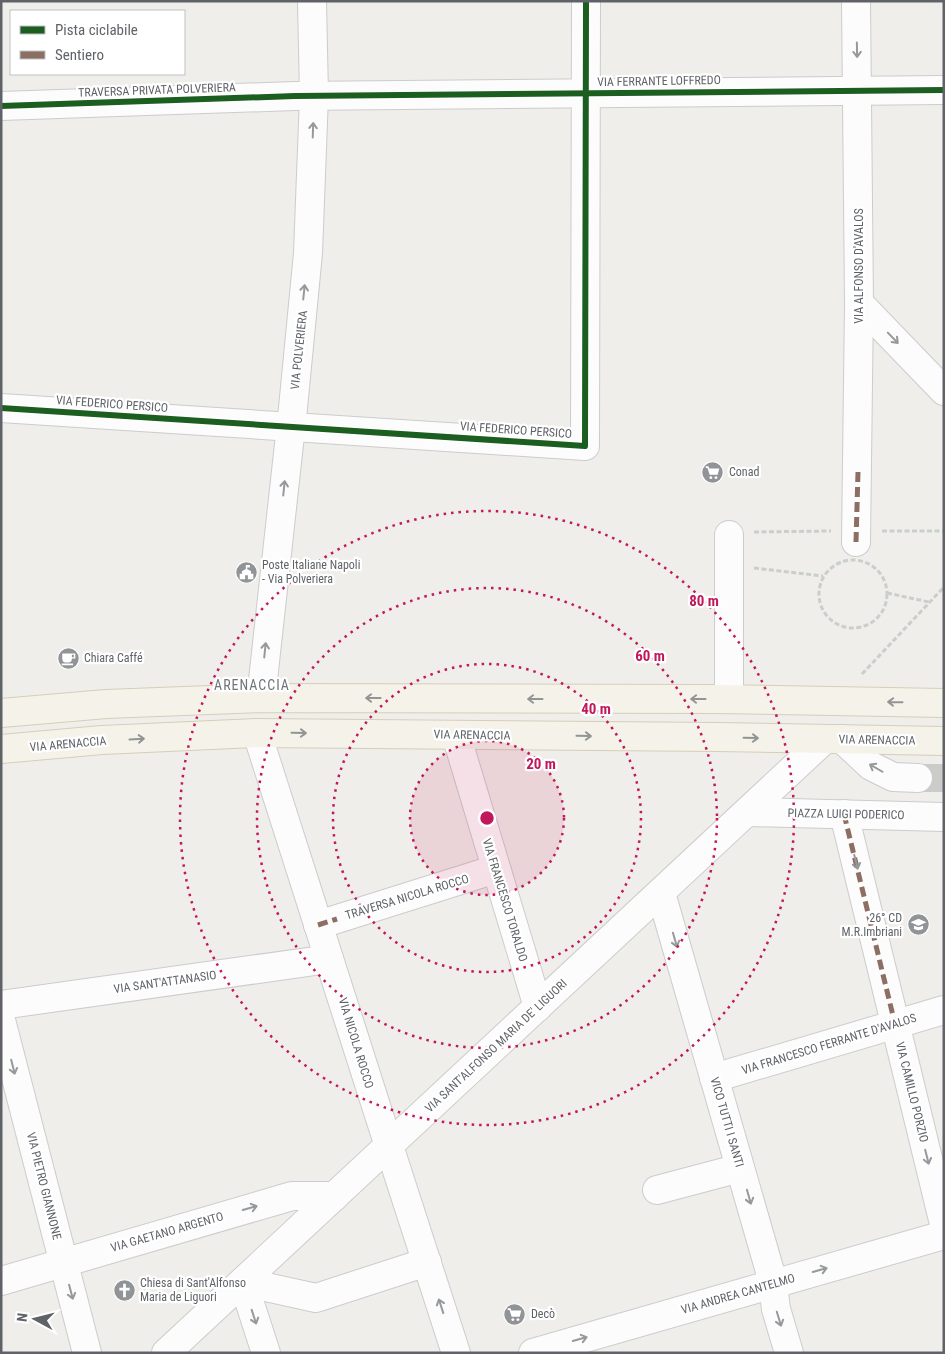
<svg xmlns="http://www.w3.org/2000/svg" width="945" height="1354" viewBox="0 0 945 1354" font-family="'Roboto Condensed',sans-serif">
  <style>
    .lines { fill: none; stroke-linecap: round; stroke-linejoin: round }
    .minor-tunnel { stroke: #cbcbca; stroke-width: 28; stroke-dasharray: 28 14; stroke-linecap: butt }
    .minor-casing { stroke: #cbcccc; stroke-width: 30 }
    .major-casing { stroke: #d7ceb8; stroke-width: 30 }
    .path { stroke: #cacfcc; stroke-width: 3; stroke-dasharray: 5 2.5; stroke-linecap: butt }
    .minor { stroke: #fdfcfc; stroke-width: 28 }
    .major { stroke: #f4f2e9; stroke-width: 28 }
    .quiet { stroke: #8d6e63; stroke-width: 5; stroke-dasharray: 10 5; stroke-linecap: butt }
    .cycleway-casing { stroke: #fff; stroke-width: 9 }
    .cycleway { stroke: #1b5e20; stroke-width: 6 }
    .oneway { stroke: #96999c }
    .oneway2 { stroke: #939595 }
    .ring { fill: none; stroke: #c2185b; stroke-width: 2.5; stroke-dasharray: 2.5 5 }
    .labels { text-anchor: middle; stroke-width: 4.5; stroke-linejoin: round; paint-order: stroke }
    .street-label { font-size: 12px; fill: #5f6368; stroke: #fff }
    .poi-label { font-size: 12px; fill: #5f6368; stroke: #fff; text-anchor: start }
    .neighbourhood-label { font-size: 14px; letter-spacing: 1px; fill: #70757a; stroke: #fff }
    .centre { fill: #c2185b; stroke: #fff; stroke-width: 2.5 }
    .ring-label { font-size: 15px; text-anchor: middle; font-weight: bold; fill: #c2185b; stroke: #fff; stroke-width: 4.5; stroke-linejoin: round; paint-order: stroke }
  </style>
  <rect width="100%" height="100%" fill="#efeeea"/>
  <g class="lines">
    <path class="minor-tunnel" d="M918,778H944"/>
    <defs>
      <g id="minor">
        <path d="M856,1L859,303L856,542"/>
        <path d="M1,106L295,96L944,90"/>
        <path d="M859,303L944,391"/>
        <path d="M1,408L585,446L586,1"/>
        <path d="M261,698L293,408L308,253L314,96L312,1"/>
        <path d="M729,699V535"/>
        <path d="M257,733L378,1112L456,1353"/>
        <path d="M456,735L538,1007"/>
        <path d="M842,739L871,766L893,777L918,778"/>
        <path d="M748,812L944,817"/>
        <path d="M844,814L944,1224"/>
        <path d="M661,893L771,1275L773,1284L776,1309L789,1353"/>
        <path d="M318,925L496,869"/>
        <path d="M1,1005L329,959"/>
        <path d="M1,1020L87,1353"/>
        <path d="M714,1078L944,1010"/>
        <path d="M657,1190L740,1168"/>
        <path d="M1,1281L292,1196H335"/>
        <path d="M243,1282L316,1298L427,1262"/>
        <path d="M243,1282L266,1353"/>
        <path d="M166,1353L825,739"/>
        <path d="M533,1353L944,1235"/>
      </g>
      <g id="major">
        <path d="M1,713L106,704L261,698L716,699L944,703"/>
        <path d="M1,749L102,740L257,733L717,737L944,741"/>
      </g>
    </defs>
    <use href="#minor" class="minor-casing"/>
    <use href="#major" class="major-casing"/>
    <g class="path">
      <path d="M882,531H944"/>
      <path d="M754,532L831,531"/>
      <circle cx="853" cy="594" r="34"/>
      <path d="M754,568L823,576"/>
      <path d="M887,593L929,602"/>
      <path d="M862,674L944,587"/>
    </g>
    <use href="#minor" class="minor"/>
    <use href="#major" class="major"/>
    <g class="quiet">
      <path d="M856,542L858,472"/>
      <path d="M844,814L895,1024"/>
      <path d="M318,925L337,919"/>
    </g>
    <defs>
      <g id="cycleway">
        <path d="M1,106L295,96L944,90"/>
        <path d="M1,408L585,446L586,1"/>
      </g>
    </defs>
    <use href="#cycleway" class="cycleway-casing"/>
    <use href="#cycleway" class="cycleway"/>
  </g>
  <defs><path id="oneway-shaft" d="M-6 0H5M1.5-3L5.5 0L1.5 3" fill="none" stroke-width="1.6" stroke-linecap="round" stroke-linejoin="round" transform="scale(1.25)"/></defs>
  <g class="oneway">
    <use href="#oneway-shaft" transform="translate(857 50) rotate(89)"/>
    <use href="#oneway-shaft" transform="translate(313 130) rotate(-88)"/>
    <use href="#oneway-shaft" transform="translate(304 292) rotate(-84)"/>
    <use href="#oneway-shaft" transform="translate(893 338) rotate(46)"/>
    <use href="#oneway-shaft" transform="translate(284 488) rotate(-84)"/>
    <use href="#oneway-shaft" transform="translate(265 650) rotate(-84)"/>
    <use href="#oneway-shaft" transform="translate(876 768) rotate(-150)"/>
    <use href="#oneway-shaft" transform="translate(856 862) rotate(76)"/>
    <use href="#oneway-shaft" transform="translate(675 940) rotate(74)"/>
    <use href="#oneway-shaft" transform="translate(13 1067) rotate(76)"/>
    <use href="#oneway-shaft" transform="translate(927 1157) rotate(76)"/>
    <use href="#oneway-shaft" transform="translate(749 1197) rotate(74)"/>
    <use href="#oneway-shaft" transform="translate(250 1208) rotate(-16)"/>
    <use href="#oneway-shaft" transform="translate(820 1270) rotate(-16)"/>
    <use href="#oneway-shaft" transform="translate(71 1292) rotate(75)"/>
    <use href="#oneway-shaft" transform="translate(441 1306) rotate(-108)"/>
    <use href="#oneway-shaft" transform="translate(254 1317) rotate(72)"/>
    <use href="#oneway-shaft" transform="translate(779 1319) rotate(73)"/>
    <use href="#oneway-shaft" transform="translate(580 1339) rotate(-16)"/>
  </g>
  <g class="oneway2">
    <use href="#oneway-shaft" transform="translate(373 698) rotate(-180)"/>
    <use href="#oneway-shaft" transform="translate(535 699) rotate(-180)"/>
    <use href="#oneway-shaft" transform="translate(698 699) rotate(-180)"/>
    <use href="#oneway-shaft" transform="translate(895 702) rotate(-179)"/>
    <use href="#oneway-shaft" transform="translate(299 733) rotate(1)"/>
    <use href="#oneway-shaft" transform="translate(584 736) rotate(1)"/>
    <use href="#oneway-shaft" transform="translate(751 738) rotate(1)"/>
    <use href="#oneway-shaft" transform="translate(137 739) rotate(-3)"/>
  </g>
  <circle cx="487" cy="818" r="77" fill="#c2185b" fill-opacity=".12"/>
  <g class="ring">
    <circle cx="487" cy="818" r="77"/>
    <circle cx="487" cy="818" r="154"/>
    <circle cx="487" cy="818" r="230"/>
    <circle cx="487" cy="818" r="307"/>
  </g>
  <defs>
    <symbol id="supermarket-disc" viewBox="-11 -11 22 22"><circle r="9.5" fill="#919496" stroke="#fff"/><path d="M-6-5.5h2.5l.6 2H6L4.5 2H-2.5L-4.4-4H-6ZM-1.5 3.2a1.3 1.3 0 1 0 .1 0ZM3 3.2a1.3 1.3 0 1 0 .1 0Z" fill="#fff"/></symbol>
    <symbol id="civic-disc" viewBox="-11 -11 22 22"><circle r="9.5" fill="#919496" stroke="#fff"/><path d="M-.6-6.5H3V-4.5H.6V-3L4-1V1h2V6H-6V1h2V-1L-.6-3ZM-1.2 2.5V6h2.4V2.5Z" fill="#fff"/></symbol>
    <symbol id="cafe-disc" viewBox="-11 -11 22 22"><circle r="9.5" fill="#919496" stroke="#fff"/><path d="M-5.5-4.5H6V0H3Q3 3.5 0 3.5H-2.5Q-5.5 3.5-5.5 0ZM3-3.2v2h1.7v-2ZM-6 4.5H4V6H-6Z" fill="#fff"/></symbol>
    <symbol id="school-disc" viewBox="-11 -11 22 22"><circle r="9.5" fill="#919496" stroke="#fff"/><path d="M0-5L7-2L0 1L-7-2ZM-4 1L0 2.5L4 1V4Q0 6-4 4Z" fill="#fff"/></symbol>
    <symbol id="church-disc" viewBox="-11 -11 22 22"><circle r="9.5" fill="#919496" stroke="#fff"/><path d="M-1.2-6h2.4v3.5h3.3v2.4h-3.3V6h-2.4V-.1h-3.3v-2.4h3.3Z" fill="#fff"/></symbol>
  </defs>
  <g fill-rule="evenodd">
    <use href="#supermarket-disc" x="700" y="460" width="25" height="25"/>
    <use href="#civic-disc" x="234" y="560" width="25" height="25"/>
    <use href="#cafe-disc" x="56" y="646" width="25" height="25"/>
    <use href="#school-disc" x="906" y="912" width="25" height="25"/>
    <use href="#church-disc" x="112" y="1278" width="25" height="25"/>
    <use href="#supermarket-disc" x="502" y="1302" width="25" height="25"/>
  </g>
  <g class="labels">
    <g class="street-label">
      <text transform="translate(659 81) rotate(-1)" y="4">VIA FERRANTE LOFFREDO</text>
      <text transform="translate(157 90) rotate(-2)" y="4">TRAVERSA PRIVATA POLVERIERA</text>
      <text transform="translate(859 266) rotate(-90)" y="4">VIA ALFONSO D'AVALOS</text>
      <text transform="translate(299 350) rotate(-84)" y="4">VIA POLVERIERA</text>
      <text transform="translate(112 404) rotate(4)" y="4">VIA FEDERICO PERSICO</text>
      <text transform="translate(516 430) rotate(4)" y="4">VIA FEDERICO PERSICO</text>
      <text transform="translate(472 735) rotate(1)" y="4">VIA ARENACCIA</text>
      <text transform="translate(877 740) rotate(1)" y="4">VIA ARENACCIA</text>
      <text transform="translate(68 744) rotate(-5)" y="4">VIA ARENACCIA</text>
      <text transform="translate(846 814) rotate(1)" y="4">PIAZZA LUIGI PODERICO</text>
      <text transform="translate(407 897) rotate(-17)" y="4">TRAVERSA NICOLA ROCCO</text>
      <text transform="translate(505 900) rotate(73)" y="4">VIA FRANCESCO TORALDO</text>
      <text transform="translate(165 982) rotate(-8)" y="4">VIA SANT'ATTANASIO</text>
      <text transform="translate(356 1043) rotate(73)" y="4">VIA NICOLA ROCCO</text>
      <text transform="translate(829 1044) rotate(-17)" y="4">VIA FRANCESCO FERRANTE D'AVALOS</text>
      <text transform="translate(496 1046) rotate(-43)" y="4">VIA SANT'ALFONSO MARIA DE' LIGUORI</text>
      <text transform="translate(912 1092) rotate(76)" y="4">VIA CAMILLO PORZIO</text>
      <text transform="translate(727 1122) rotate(74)" y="4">VICO TUTTI I SANTI</text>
      <text transform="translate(44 1186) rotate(76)" y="4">VIA PIETRO GIANNONE</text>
      <text transform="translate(167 1232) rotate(-16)" y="4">VIA GAETANO ARGENTO</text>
      <text transform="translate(738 1294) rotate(-16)" y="4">VIA ANDREA CANTELMO</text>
    </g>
    <g class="poi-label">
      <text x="729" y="476">Conad</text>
      <text x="262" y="569">Poste Italiane Napoli<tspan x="262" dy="14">- Via Polveriera</tspan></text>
      <text x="84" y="662">Chiara Caffé</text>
      <text x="902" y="922" text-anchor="end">26° CD<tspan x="902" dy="14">M.R.Imbriani</tspan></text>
      <text x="140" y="1287">Chiesa di Sant'Alfonso<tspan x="140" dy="14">Maria de Liguori</tspan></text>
      <text x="531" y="1318">Decò</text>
    </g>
    <g class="neighbourhood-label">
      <text x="252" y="690">ARENACCIA</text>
    </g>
  </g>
  <circle cx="487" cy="818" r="8" class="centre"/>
  <g class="ring-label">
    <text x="704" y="606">80 m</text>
    <text x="650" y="661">60 m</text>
    <text x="596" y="714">40 m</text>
    <text x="541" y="769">20 m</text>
  </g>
  <rect width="945" height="1354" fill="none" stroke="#5f6368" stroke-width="5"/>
  <rect x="10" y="10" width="175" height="65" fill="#ffffff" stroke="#bfc1c3"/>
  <rect x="20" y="26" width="25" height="8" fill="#1b5e20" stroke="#bfc1c3"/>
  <text x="55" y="35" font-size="15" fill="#5f6368">Pista ciclabile</text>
  <rect x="20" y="51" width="25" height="8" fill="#8d6e63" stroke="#bfc1c3"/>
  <text x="55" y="60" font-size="15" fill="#5f6368">Sentiero</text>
  <g transform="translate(35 1319) rotate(277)" stroke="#ffffff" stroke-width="4" paint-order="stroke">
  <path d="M0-4L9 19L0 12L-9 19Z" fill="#5f6368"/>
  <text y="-8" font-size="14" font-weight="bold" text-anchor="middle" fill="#5f6368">N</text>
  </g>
</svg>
